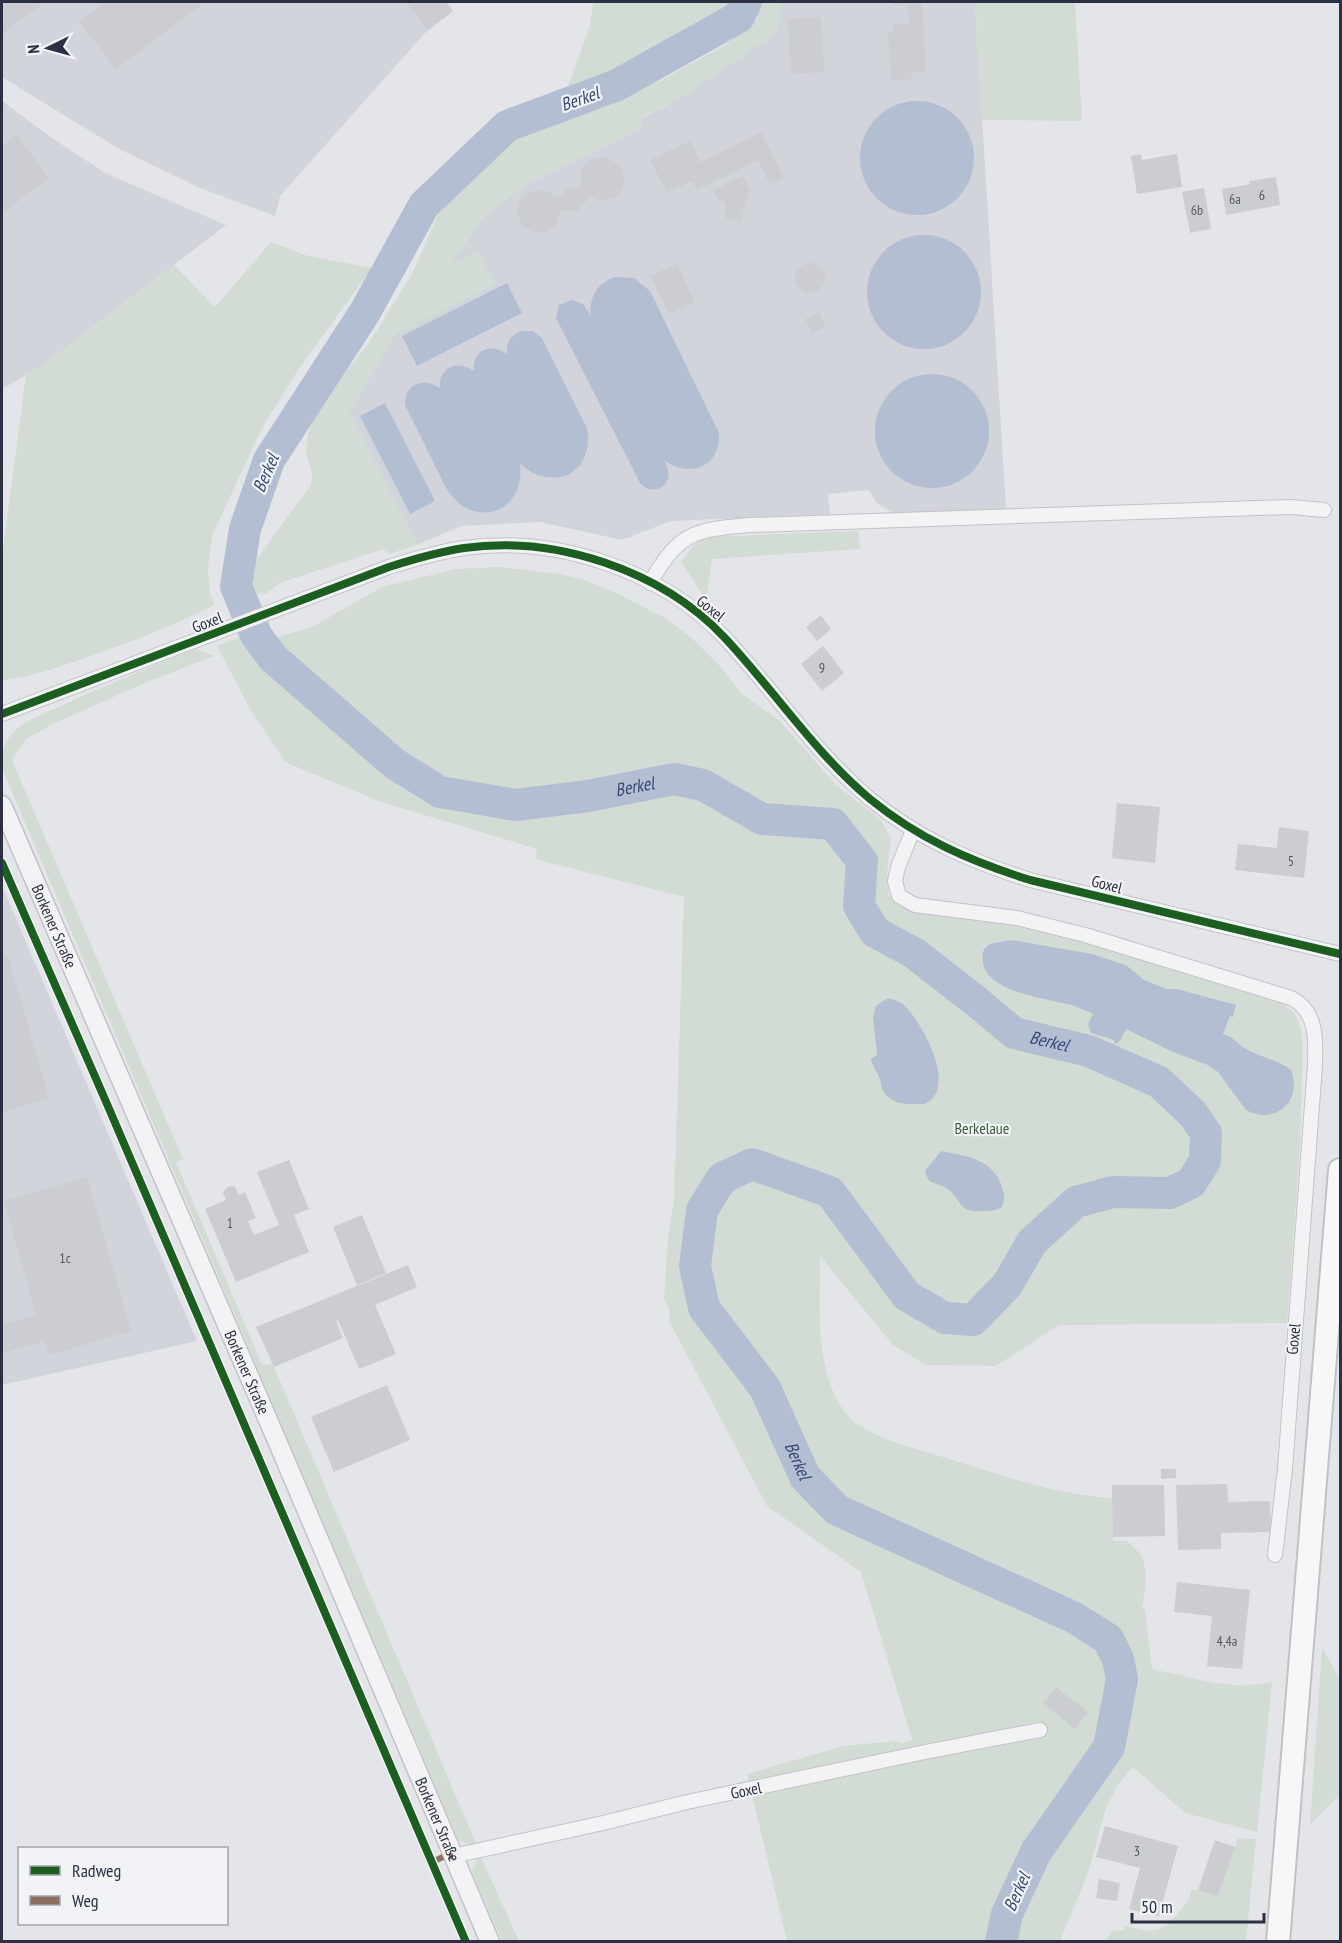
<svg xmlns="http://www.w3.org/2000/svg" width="1342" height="1943" viewBox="0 0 1342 1943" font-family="'PT Sans Narrow',sans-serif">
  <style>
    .built { fill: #d2d4db }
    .green { fill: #d3dcd4 }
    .water { fill: #b4bed2 }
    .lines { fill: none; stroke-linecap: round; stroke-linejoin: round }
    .river { stroke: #b4bed2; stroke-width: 32 }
    .building { fill: #cccdd1 }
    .minor-casing { stroke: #c2c3c6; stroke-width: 16 }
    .tertiary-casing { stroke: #c2c3c6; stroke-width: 21 }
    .primary-casing { stroke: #c0c2c6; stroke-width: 26 }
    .minor { stroke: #f3f3f5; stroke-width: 14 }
    .tertiary { stroke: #f3f3f5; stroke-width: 18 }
    .primary { stroke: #f7f7f7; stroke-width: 22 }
    .quiet { stroke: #8d6e63; stroke-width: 6; stroke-dasharray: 12 6; stroke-linecap: butt }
    .cycleway-casing { stroke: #f2f3f7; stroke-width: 11 }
    .cycleway { stroke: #1b5e20; stroke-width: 8 }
    .labels { text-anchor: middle; stroke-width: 4.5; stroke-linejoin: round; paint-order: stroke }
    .number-label { font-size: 14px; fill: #545866 }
    .street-label { font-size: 16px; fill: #2b3042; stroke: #f2f3f7 }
    .park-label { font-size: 16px; fill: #3a5d39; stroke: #f2f3f7 }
    .water-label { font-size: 18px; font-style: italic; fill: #364974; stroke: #f2f3f7 }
  </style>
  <rect width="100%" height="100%" fill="#e4e5e8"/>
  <g class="built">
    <path d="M2,2H446L453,11L424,34L280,196L275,216L200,188L119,149L2,77Z"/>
    <path d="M781,2H975L1006,509L893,513L878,504L868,490L828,494L830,514L671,521L622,540L540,522L461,526L417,545L349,412L396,332L480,256L475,253L453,265L451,264L484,216L524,185L640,129L642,118L683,96L776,32Z"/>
    <path d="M2,101L49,136L105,173L226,225L42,366L2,389Z"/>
    <path d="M2,886L197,1341L2,1385Z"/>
  </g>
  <g class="green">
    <path d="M593,2H732C708,43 613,69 568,86L590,26Z"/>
    <path d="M758,2H781L777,32L683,96L642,117L640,129L524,185L484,216L451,264L453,265L475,253L480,256L496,284L402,332H396L349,412L417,545L389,554L383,549L280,583L265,594L260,593L254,598L250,578L256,560L311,485L312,473L306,453L308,433L316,412L324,399L369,343L412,274L442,206L456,189L520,134L662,80L723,46L753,24L758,17Z"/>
    <path d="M975,2H1075L1082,121L982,120Z"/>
    <path d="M271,242L308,256L372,268L298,370L261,430L212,536L208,569L210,593L214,605C169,628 121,646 73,662C50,670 26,678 2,680V557L26,375L42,366L174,265L215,307Z"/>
    <path d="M858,531L860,549L712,559L706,600L681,562L694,545L705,537Z"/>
    <path d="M498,567L553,573L582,579L610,590L667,619L694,640L718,664L741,693L780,721L835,784L881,820L891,839L887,874L889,896L907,909L1026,926L1182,966L1277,999L1296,1015L1301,1029L1303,1045L1300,1146L1287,1323L1059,1325L996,1366L926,1365L893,1345L820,1256C820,1306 814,1367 844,1411C850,1420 860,1426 869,1431C893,1444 921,1450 946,1458C1001,1475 1056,1495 1114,1498L1113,1541H1127C1131,1545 1138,1550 1141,1555C1149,1571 1145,1593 1142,1609H1145L1152,1669L1215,1683L1243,1686L1272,1682L1257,1832L1185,1813L1133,1767L1118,1785L1106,1808L1088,1873L1060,1941H787L747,1774L843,1746L895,1741L902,1743L912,1740L861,1572L767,1506L669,1321V1307L664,1300L668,1238L674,1201L684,897L535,859L537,849L381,802L285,762L249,707L217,646L264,627L278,637L314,626L382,587L456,569Z"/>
    <path d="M196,649L214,656L147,682L53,724L26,739L12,760L183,1159L176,1162L262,1365L273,1364L477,1846L459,1841L3,771C0,759 2,747 10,736C21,722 44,713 61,706C105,685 151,667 196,649Z"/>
    <path d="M1322,1647L1340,1680V1795L1310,1825Z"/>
    <path d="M1238,1838L1256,1839L1246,1941L1103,1942L1111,1934L1112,1930L1124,1931L1125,1926C1155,1932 1160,1936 1180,1911C1186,1903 1190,1899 1191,1890H1198L1218,1896Z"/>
    <path d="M481,1857L519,1941H502L472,1872L477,1859Z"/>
  </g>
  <g class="water">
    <circle cx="917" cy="158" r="57"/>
    <circle cx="924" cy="292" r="57"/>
    <path d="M615,277L634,278L650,291L719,433C721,467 689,479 664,460C666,465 670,472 668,479C663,492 648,492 640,483L556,318L559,305L572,300L583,304L591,316C589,296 597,284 615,277Z"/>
    <path d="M507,283L522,313L417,366L402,336Z"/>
    <path d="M523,331H533L542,338L587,428C595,474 553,493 520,464C526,514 472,531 446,488L405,405C404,384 424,377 440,388C438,367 458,359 474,371C471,350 491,342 507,354C506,342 511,334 523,331Z"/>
    <circle cx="932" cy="431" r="57"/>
    <path d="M385,403L435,501L410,514L360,416Z"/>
    <path d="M1011,940L1092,954L1126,965L1144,980L1167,989H1177L1236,1005L1233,1017L1230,1016L1223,1034C1234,1038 1235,1041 1243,1047C1258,1057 1277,1059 1291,1070C1303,1101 1275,1126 1246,1110L1218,1072L1208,1065L1173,1052L1126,1029L1120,1041L1115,1044L1114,1040L1091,1033L1088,1024L1093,1014C1086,1011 1079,1007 1071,1005C1045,998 971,991 984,949L990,944Z"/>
    <path d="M888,998C894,1000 901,1002 905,1006C923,1024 959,1090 924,1104C909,1104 892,1106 883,1091C881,1087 881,1081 879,1077C876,1070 872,1066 871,1059L877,1055L873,1017L876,1006Z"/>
    <path d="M941,1151C966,1156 990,1158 1001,1184C1004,1193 1006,1198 1002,1207C996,1211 990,1211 984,1211C957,1214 963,1199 946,1188C935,1181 928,1186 925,1171Z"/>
  </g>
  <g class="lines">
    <path class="river" id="s1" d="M746,2L739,17L617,85L507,126L424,205L365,312L269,460L245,529L236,586L256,635L273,658L395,764L440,792L516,805L588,796L674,779L703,785L762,819L833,824L862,861L859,906L875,932L914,953L977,1002L1014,1033L1089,1051L1159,1082L1193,1114L1206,1133L1205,1161L1191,1183L1170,1193L1113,1192L1076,1202L1032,1242L1007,1285L973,1320L945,1318L907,1296L830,1192L752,1164L722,1178L702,1210L695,1266L704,1308L765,1388L805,1477L837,1510L1073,1617L1108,1639L1118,1659L1122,1679L1109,1747L1036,1852L1007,1914L1001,1942"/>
  </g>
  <g class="building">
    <path d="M2,2H45L2,34Z"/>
    <path d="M105,2H205L116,69L79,21Z"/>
    <path d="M406,2H446L453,11L428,30Z"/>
    <path d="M892,2H922L926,72H911L912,79L891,81L888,33L893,32V25L909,24L908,4L892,5Z"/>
    <path d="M821,17L824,72L791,74L788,19Z"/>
    <path d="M761,132L784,178L770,185L758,160L697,190L692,181L667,193L650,160L690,141L701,162Z"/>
    <path d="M17,135L49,178L2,213V147Z"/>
    <path d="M1141,154L1142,160L1177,154L1182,187L1137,194L1131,156Z"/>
    <path d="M603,157L614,161L622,170L624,182L621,190L616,196L601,201L590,197L581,206V208L574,212L573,210L560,211L555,225L545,232H533L522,226L517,211L518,203L526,193L542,190L550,192L556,198L565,194L564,189L566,187H570L572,190L581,185V172L585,165L592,160Z"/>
    <path d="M743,176L750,190L740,223L727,219L724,213L727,207L723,199L718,201L713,190Z"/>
    <path d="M1276,177L1280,205L1226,215L1222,189L1250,184L1249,181Z"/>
    <path d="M1204,188L1211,229L1190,233L1182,192Z"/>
    <circle cx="810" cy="278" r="15"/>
    <path d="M677,264L695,302L669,314L650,276Z"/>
    <path d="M819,312L825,327L812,333L805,319Z"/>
    <path d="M821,615L831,629L817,641L806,627Z"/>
    <path d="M823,646L844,673L822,691L801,664Z"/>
    <path d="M1117,803L1160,807L1155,863L1112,858Z"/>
    <path d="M1279,827L1309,831L1304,878L1235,870L1238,844L1277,848Z"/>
    <path d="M8,956L49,1098L2,1112V958Z"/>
    <path d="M289,1160L309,1209L294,1215L309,1252L236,1282L205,1209L226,1200L223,1193L226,1188L230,1186L235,1187L239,1195L245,1192L256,1218L248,1221L254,1235L279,1225L257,1172Z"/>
    <path d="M87,1177L131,1331L48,1355L44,1341L2,1354V1325L36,1315L4,1201Z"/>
    <path d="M362,1215L386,1273L357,1285L333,1227Z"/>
    <path d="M408,1265L417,1287L375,1305L396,1354L359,1369L338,1320L336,1321L343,1338L274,1367L256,1327Z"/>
    <path d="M387,1385L410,1440L334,1472L311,1417Z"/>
    <path d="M1161,1469H1176V1478L1161,1479Z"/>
    <path d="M1227,1484L1228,1502L1270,1501L1271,1532L1221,1533V1549L1178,1550L1176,1485Z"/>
    <path d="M1112,1485H1164L1165,1536L1113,1537Z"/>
    <path d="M1177,1582L1250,1590L1242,1669L1207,1666L1212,1616L1174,1612Z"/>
    <path d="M1056,1687L1088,1712L1075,1729L1043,1703Z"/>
    <path d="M1105,1826L1178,1846L1159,1916L1129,1909L1140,1868L1096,1857Z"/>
    <path d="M1215,1840L1235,1847L1218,1896L1198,1890Z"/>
    <path d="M1099,1879L1120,1883L1117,1901L1096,1898Z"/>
  </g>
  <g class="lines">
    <defs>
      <g id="minor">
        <path d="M650,583C680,531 694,530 751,525L1197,510L1291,507L1324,510"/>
        <path d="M2,714L389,567C414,559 438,552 464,548C555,535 661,570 724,637C774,690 814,752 870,799C919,839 970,861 1030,880L1340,954"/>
        <path d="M913,830L898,867L895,881L899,896L915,905L1017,918L1085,935L1291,998C1317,1011 1316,1039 1315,1065L1285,1469L1275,1555"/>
        <path d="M453,1856L603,1823L687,1802L925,1752L1040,1730"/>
      </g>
      <g id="tertiary">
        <path id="s2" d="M2,805L278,1443L490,1942"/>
      </g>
      <path id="primary" d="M1278,1942L1340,1170"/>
    </defs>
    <use href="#minor" class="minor-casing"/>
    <use href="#tertiary" class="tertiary-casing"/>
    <use href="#primary" class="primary-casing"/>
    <use href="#minor" class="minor"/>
    <use href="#tertiary" class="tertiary"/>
    <use href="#primary" class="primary"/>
    <path class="quiet" d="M432,1862L443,1857L453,1856"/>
    <defs>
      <g id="cycleway">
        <path d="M2,714L389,567C414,559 438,552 464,548C555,535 661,570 724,637C774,690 814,752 870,799C919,839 970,861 1030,880L1340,954"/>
        <path d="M2,863L107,1104L466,1942"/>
      </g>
    </defs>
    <use href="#cycleway" class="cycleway-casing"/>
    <use href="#cycleway" class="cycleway"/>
  </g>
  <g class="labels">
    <g class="number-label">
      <text x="1262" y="200">6</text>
      <text x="1235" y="204">6a</text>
      <text x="1197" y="215">6b</text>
      <text x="822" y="673">9</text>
      <text x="1291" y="866">5</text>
      <text x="230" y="1228">1</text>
      <text x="65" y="1263">1c</text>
      <text x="1227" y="1646">4,4a</text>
      <text x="1137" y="1856">3</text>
    </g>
    <g class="street-label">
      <text transform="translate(711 608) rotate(39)" y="6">Goxel</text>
      <text transform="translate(207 622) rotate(-21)" y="6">Goxel</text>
      <text transform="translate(1107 884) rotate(14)" y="6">Goxel</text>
      <text dy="6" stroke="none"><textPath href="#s2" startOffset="132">Borkener Straße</textPath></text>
      <text transform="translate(1293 1339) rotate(-85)" y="6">Goxel</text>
      <text dy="6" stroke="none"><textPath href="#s2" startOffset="618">Borkener Straße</textPath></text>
      <text transform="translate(746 1790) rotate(-12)" y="6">Goxel</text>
      <text dy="6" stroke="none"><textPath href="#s2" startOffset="1104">Borkener Straße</textPath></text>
    </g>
    <g class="park-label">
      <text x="982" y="1134">Berkelaue</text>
    </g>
    <g class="water-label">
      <text transform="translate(580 99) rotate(-20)" y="6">Berkel</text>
      <text transform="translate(266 473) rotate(-67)" y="6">Berkel</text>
      <text dy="6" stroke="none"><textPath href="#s1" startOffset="1311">Berkel</textPath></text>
      <text dy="6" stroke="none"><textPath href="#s1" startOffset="1851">Berkel</textPath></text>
      <text dy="6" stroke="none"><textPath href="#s1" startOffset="3004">Berkel</textPath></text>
      <text transform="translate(1017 1892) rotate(-66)" y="6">Berkel</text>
    </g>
  </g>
  <rect width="1342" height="1943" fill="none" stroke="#2b3042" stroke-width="6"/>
  <rect x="18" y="1847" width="210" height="78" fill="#f2f3f7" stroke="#a2a5af" stroke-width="1.5"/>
  <rect x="30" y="1866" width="30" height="9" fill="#1b5e20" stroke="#a2a5af" stroke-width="1.5"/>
  <text x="72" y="1877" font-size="18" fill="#2b3042">Radweg</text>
  <rect x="30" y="1896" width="30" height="9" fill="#8d6e63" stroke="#a2a5af" stroke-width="1.5"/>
  <text x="72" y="1907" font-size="18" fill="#2b3042">Weg</text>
  <g transform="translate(48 48) rotate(265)" stroke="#f2f3f7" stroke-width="4.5" paint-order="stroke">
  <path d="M0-4.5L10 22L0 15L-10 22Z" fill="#2b3042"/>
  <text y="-9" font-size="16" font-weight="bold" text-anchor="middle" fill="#2b3042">N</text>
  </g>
  <path d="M1132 1913v9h132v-9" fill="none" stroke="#2b3042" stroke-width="3"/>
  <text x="1141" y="1913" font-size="18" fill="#2b3042" stroke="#f2f3f7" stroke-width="4.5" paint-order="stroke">50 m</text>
</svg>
